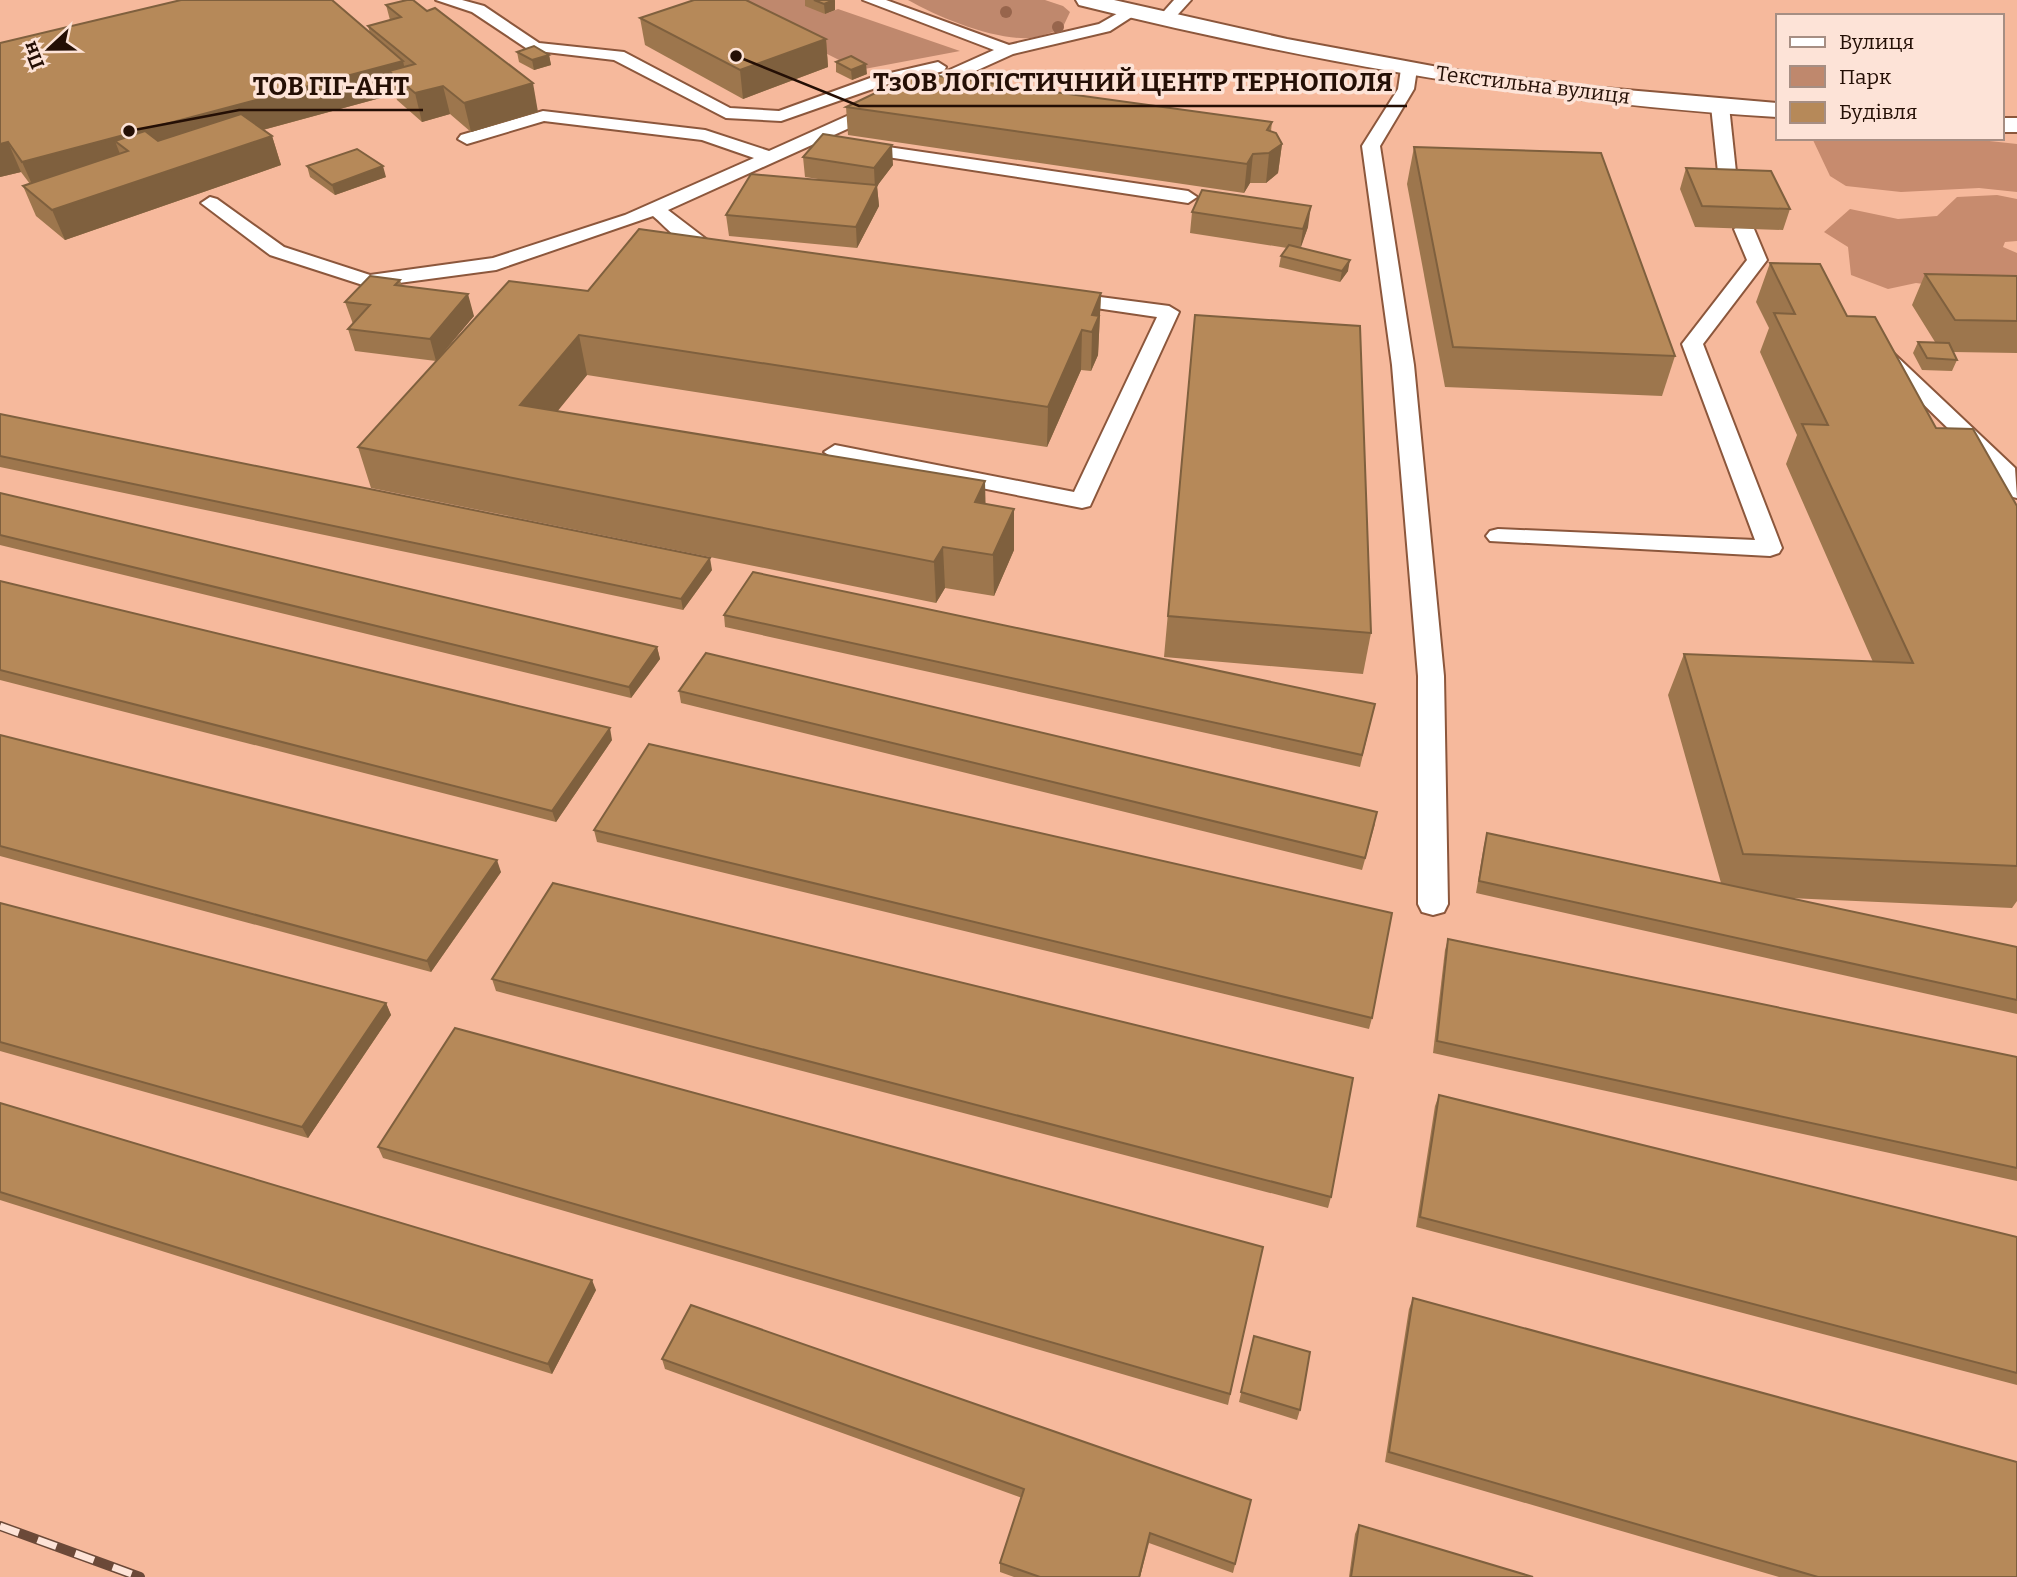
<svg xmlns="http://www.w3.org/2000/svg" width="2017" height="1577" viewBox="0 0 2017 1577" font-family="Bitter,serif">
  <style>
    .green { fill: #bf886d }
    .forest { fill: #c78b6e }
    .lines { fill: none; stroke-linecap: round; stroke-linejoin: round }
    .service-casing { stroke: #8c573c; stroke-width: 4 }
    .tertiary-casing { stroke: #8c573c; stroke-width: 4 }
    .service { fill: #fff; fill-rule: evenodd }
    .tertiary { fill: #fff; fill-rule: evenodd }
    .rail-casing { stroke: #6b4938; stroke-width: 10 }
    .rail { stroke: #fde3d7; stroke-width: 7; stroke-dasharray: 20; stroke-linecap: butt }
    .tree { fill: #97654c }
    .wall { fill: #9d764d }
    .shaded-wall { fill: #7f603e }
    .building { fill: #b68959; stroke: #7f603e; stroke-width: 2 }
    .labels { text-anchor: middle; stroke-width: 7; stroke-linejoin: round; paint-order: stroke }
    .far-street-label { font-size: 21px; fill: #240f05; stroke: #fde3d7 }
    .leader { fill: none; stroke: #240f05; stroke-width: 2.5 }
    .callout-dot { fill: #240f05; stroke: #fde3d7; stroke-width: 2.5 }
    .callout-label { font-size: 26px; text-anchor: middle; font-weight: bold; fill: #240f05; stroke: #fde3d7; stroke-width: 7; stroke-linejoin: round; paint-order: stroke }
  </style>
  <rect width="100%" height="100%" fill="#f6b99c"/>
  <g class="green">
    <path d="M720,0H812L825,14L838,9L960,51L859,70Z"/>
    <path d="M908,0H1045L1063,6L1070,12L1062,29C1052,32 1040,37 1030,38C993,40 940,18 908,0Z"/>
  </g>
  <g class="forest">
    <path d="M1818,138H1962L2017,144V192L1979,188L1901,192L1846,186L1830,176L1813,140Z"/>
    <path d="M1997,195L2017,199V241L2005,242L2003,247L2017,253V291H1978L1916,283L1888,289L1851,275L1848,247L1824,232L1850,209L1898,219L1937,216L1957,197Z"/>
  </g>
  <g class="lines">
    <defs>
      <g id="service">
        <path d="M436,0H462L484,6L539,43L624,52L730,108L779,111L873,77L938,62L946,67L944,71L884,85L781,121L726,118L614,60L529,50L472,12Z"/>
        <path d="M863,0H886L1009,45L1099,24L1127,8H1139L1141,11L1110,31L1013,54L668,210L723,252L726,256L723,260C699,266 671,231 653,216L496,270L369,287L270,255L201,203L210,197L217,199L284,247L370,275L493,258L625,215L754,158L702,140L544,121L467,144L458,139L461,135L543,111L705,130L769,151L994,50Z"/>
        <path d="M1174,0H1191L1171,22H1159L1157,19Z"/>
        <path d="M1409,64L1417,69L1414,89L1380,146L1414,365L1444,676L1448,904L1444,912L1433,915L1422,912L1418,904V676L1392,365L1362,146L1398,89L1401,69Z"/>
        <path d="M1720,101L1729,106L1738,191L1729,197L1720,191L1711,106Z"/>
        <path d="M854,142L1188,191L1197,197L1188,203L848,151L845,147Z"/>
        <path d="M1744,223L1754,229L1767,260L1703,344L1782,548L1779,553L1770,556L1490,541L1486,536L1490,531L1498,529L1755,540L1682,344L1747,260L1734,229Z"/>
        <path d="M1062,292L1169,306L1179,312L1090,506L1082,508L835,459L824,452L835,445L1074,492L1157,317L1055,302L1052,298Z"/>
        <path d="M1884,349L1891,351L2015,468L2017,498L2009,496L1997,476L1877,359L1873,355L1877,351Z"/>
      </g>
      <g id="tertiary">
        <path d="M1076,0H1114L1287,39L1454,70L1592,87L1777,103V117C1541,103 1309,62 1079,5Z"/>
        <rect x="2001" y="118" width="16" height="14"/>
      </g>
    </defs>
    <use href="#service" class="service-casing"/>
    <use href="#tertiary" class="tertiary-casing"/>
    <use href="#service" class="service"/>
    <use href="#tertiary" class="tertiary"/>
    <defs>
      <path id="rail" d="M0,1526L140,1577"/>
    </defs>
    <use href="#rail" class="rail-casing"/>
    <use href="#rail" class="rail"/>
  </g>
  <g class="tree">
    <circle cx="1006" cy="12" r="6"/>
    <circle cx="1058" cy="27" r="6"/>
  </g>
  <g class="wall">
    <path d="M805,0H835V10L825,14L805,6Z"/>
    <path d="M386,5L538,112L471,132L450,114L422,122L397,100L395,94L263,130L272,136L281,165L65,240L36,216L23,186L30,184L21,172L0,177V43L370,33L368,26L390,20Z"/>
    <path d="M640,18L826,39L828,67L743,99L645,45Z"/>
    <path d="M517,52L549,55L551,65L534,70L519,62Z"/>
    <path d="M836,62L867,74L852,80L836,72Z"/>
    <path d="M846,107L1272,122L1271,131L1282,144L1278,173L1266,183H1250L1244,193L848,135Z"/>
    <path d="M1414,147L1675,356L1662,396L1445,387L1407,184Z"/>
    <path d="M803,157L893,165L877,186L879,206L857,248L729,236L726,215L818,179L805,177Z"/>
    <path d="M307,166L386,177L335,195L310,177Z"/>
    <path d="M1686,168L1790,209L1783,230L1695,227L1680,189Z"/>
    <path d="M1192,212L1308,227L1300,248L1348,271L1340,282L1279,267L1281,256L1287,248L1190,233Z"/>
    <path d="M1770,263L1847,316L1936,428L2017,506V901L2012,908L1789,898L2017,947V1014L1476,893L1484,845L1487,833L1721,883L1668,695L1684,654L1873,662L1786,464L1797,435L1760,352L1769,328L1756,302Z"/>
    <path d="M1925,274L2017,276V353L1953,352L1957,360L1952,371L1922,370L1913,353L1918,342H1935L1912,305Z"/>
    <path d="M400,280L402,286L474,316L436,361L355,351L348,329L353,324L345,302Z"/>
    <path d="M588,291L1101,293L1098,355L1091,371L1081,370L1047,447L587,375L557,411L986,504L1014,550L994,596L945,588L936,603L371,488L358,447Z"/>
    <path d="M1195,315L1371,633L1363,674L1164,657Z"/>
    <path d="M0,414L712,570L683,610L0,467Z"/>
    <path d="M0,493L657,647L660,659L631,698L0,545Z"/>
    <path d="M0,581L612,740L556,822L0,680Z"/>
    <path d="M724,615L1375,704L1360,767L725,627Z"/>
    <path d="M679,691L1375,824L1362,870L681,703Z"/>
    <path d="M0,735L501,872L431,972L0,856Z"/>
    <path d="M594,830L1372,1018L1369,1029L597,842Z"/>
    <path d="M0,903L386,1003L391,1015L308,1138L0,1051Z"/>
    <path d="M1448,939L2017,1057V1181L1433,1053L1445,950Z"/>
    <path d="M492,979L1331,1197L1328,1208L496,991Z"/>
    <path d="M1439,1095L2017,1237V1385L1416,1227L1435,1106Z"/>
    <path d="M0,1103L596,1290L552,1374L0,1200Z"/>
    <path d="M378,1147L1263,1247L1228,1405L383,1158Z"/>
    <path d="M1413,1298L2017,1577H1779L1385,1462L1409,1309Z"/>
    <path d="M1254,1336L1300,1410L1297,1420L1239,1402Z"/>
    <path d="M662,1359L1251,1500L1233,1573L1149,1543L1140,1577H1014L1000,1572V1563L1022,1498L665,1369Z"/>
    <path d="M1359,1525L1533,1577H1349L1355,1534Z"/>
  </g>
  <g class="shaded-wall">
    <path d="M835,0V10L825,14L824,4Z"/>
    <path d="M826,39L828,67L743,99L740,70Z"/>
    <path d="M549,55L551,65L534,70L532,60Z"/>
    <path d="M403,61L409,89L389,71L395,94L133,165L128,151L115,141L125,167L35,191L22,162Z"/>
    <path d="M866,64L867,74L852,80L851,70Z"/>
    <path d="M533,83L538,112L471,132L464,103Z"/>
    <path d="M443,86L450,114L422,122L415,93Z"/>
    <path d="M272,136L281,165L65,240L52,210Z"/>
    <path d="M8,142L21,172L0,177V144Z"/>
    <path d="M1282,144L1278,173L1266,183L1269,153Z"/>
    <path d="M892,145L893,165L877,186L879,206L857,248L856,227L875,189L874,168Z"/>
    <path d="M1253,154L1250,183L1244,193L1247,164Z"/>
    <path d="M383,166L386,177L335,195L332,185Z"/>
    <path d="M1311,206L1308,227L1300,250L1303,229Z"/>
    <path d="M1350,260L1348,271L1340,282L1342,271Z"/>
    <path d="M1101,293L1098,355L1091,371L1092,332V315Z"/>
    <path d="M468,294L474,316L436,361L430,339Z"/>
    <path d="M1082,330L1081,370L1047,447L1048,407Z"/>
    <path d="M579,335L587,375L530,445L520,405Z"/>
    <path d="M985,481L986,522L975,502Z"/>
    <path d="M1014,509V550L994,596L993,555Z"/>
    <path d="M943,547L945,588L936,603L934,562Z"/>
    <path d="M710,558L712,570L683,610L681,599Z"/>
    <path d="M657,647L660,659L631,698L629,687Z"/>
    <path d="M610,728L612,740L556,822L552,811Z"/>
    <path d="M497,860L501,872L431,972L427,961Z"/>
    <path d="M386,1003L391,1015L308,1138L302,1127Z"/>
    <path d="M592,1280L596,1290L552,1374L548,1364Z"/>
    <path d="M1150,1533L1140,1577H1139Z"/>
  </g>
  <g class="building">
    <path d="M181,0H332L403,61L22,162L8,142L0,144V43Z"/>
    <path d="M407,0H413L427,11L435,8L533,83L464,103L443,86L415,93L389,71L415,64L368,26L401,17L386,5Z"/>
    <path d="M694,0H746L826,39L740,70L640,18Z"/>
    <path d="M814,0H834L824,4Z"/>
    <path d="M534,46L549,55L532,60L517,52Z"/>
    <path d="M851,56L866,64L851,70L836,62Z"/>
    <path d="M917,73L1272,122L1267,130L1276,133L1282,144L1269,153L1253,154L1247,164L846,107Z"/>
    <path d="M241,114L272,136L52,210L23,186L128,151L115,141L145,131L158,141Z"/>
    <path d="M823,134L892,145L874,168L803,157Z"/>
    <path d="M1414,147L1601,153L1675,356L1453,347Z"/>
    <path d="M357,149L383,166L332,185L307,166Z"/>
    <path d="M1686,168L1771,171L1790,209L1702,206Z"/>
    <path d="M751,174L877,185L856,227L726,215Z"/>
    <path d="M1202,190L1311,206L1303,229L1192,212Z"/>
    <path d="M639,229L1101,293L1092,315L1099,316L1092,332L1082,330L1048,407L579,335L520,405L985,481L975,502L1014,509L993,555L943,547L934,562L358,447L509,281L588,291Z"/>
    <path d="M1289,245L1350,260L1342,271L1281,256Z"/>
    <path d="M1770,263L1820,264L1847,316L1875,317L1936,428L1973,429L2017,506V866L1743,854L1684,654L1913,663L1802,424L1828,425L1774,313L1795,314Z"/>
    <path d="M1925,274L2017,276V321L1955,320Z"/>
    <path d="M370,276L400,280L395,285L468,294L430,339L348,329L370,305L345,302Z"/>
    <path d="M1195,315L1360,326L1371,633L1168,616Z"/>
    <path d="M1918,342L1949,343L1957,360L1927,358Z"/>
    <path d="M0,414L710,558L681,599L0,456Z"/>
    <path d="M0,493L657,647L629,687L0,535Z"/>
    <path d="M753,572L1375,704L1362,755L724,615Z"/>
    <path d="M0,581L610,728L552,811L0,670Z"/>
    <path d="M706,653L1377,812L1365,858L679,691Z"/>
    <path d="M0,735L497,860L427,961L0,846Z"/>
    <path d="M649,744L1392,913L1372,1018L594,830Z"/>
    <path d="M1487,833L2017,947V1000L1479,881Z"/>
    <path d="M553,883L1353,1078L1331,1197L492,979Z"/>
    <path d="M0,903L386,1003L302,1127L0,1042Z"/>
    <path d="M1448,939L2017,1057V1168L1437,1041Z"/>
    <path d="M455,1028L1263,1247L1230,1394L378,1147Z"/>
    <path d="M1439,1095L2017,1237V1373L1420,1217Z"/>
    <path d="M0,1103L592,1280L548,1364L0,1192Z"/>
    <path d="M1413,1298L2017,1462V1577H1818L1389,1452Z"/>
    <path d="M691,1305L1251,1500L1235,1564L1150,1533L1139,1577H1040L1000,1563L1024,1489L662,1359Z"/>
    <path d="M1254,1336L1310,1352L1300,1410L1241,1392Z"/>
    <path d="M1359,1525L1533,1577H1351Z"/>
  </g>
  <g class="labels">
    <g class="far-street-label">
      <text transform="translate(1533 85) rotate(7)" y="7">Текстильна вулиця</text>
    </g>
  </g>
  <path class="leader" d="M736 56L859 106H1407M129 131L239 110H423"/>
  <g class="callout-dot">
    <circle cx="736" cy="56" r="7"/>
    <circle cx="129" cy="131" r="7"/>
  </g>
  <g class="callout-label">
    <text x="1133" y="91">ТзОВ ЛОГІСТИЧНИЙ ЦЕНТР ТЕРНОПОЛЯ</text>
    <text x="331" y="95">ТОВ ГІГ-АНТ</text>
  </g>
  <rect x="1776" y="14" width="228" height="126" fill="#fde3d7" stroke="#a68e83" stroke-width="2"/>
  <rect x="1790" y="37" width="35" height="10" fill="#ffffff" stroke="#a68e83" stroke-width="2"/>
  <text x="1839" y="49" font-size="21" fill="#240f05">Вулиця</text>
  <rect x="1790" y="66" width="35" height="21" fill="#bf886d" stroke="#a68e83" stroke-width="2"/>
  <text x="1839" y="84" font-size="21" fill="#240f05">Парк</text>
  <rect x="1790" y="102" width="35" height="21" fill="#b68959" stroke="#a68e83" stroke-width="2"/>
  <text x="1839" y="119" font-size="21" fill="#240f05">Будівля</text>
  <g transform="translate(49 49) rotate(248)" stroke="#fde3d7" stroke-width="5" paint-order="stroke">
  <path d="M0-5L12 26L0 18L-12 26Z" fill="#240f05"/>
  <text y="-10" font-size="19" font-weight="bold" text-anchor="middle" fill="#240f05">Пн</text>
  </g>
</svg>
